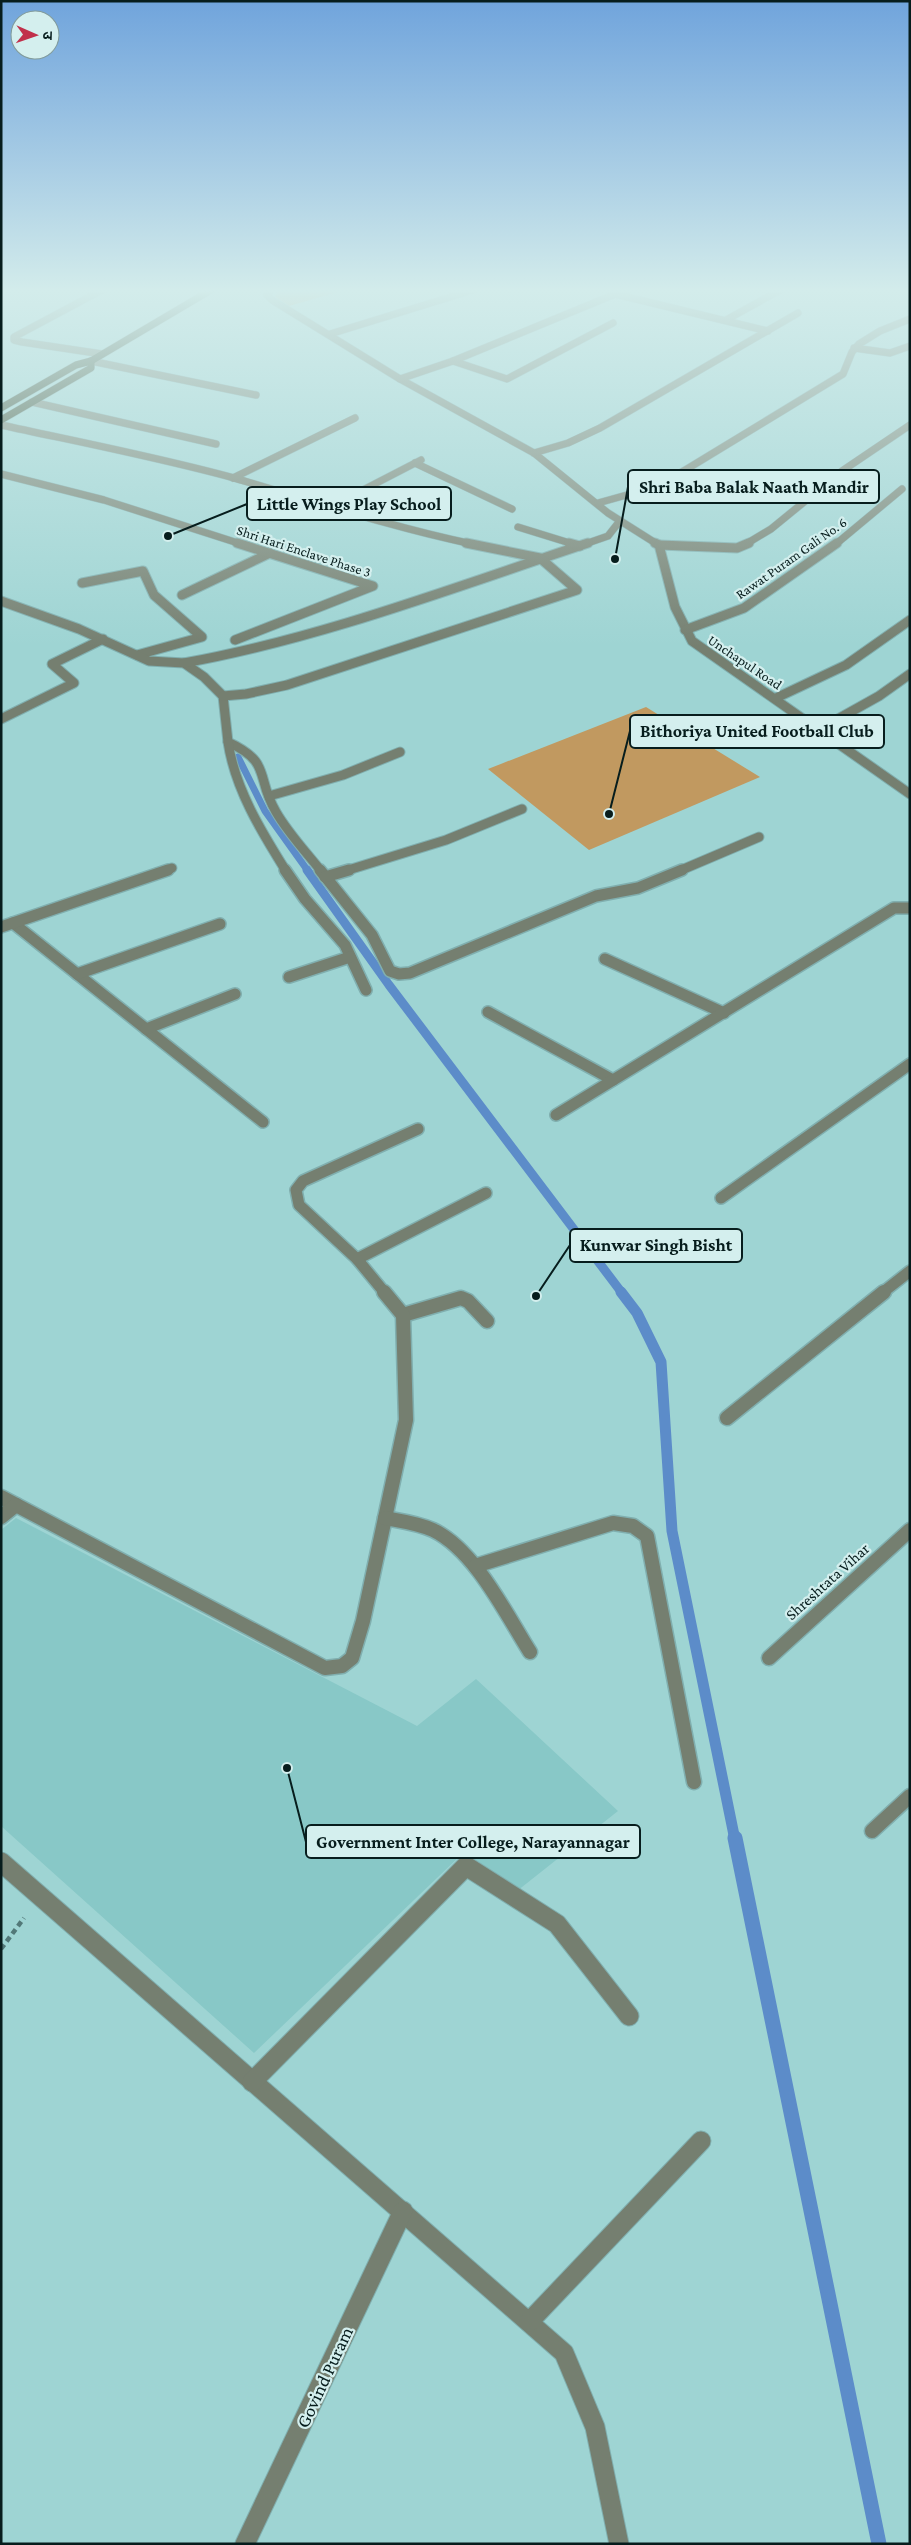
<svg xmlns="http://www.w3.org/2000/svg" width="911" height="2545" viewBox="0 0 911 2545" font-family="'Crimson Pro','Noto Sans Devanagari',serif">
  <style>
    .built { fill: #88c8c7 }
    .green { fill: #c19960 }
    .lines { fill: none; stroke-linecap: round; stroke-linejoin: round }
    .stream-far3 { stroke: #5c8cc9; stroke-width: 7 }
    .stream-far2 { stroke: #5c8cc9; stroke-width: 9 }
    .stream-far1 { stroke: #5c8cc9; stroke-width: 11 }
    .stream { stroke: #5c8cc9; stroke-width: 15 }
    .minor-far4-casing { stroke: #80afaf; stroke-width: 8 }
    .minor-far3-casing { stroke: #80afaf; stroke-width: 11 }
    .minor-far2-casing { stroke: #80afaf; stroke-width: 14 }
    .minor-far1-casing { stroke: #80afaf; stroke-width: 17 }
    .minor-casing { stroke: #80afaf; stroke-width: 21 }
    .major-casing { stroke: #80afaf; stroke-width: 8 }
    .path { stroke: #527878; stroke-width: 4.5; stroke-dasharray: 5.5 4; stroke-linecap: butt }
    .minor-far4 { stroke: #757f70; stroke-width: 7 }
    .minor-far3 { stroke: #757f70; stroke-width: 9 }
    .minor-far2 { stroke: #757f70; stroke-width: 11 }
    .minor-far1 { stroke: #757f70; stroke-width: 14 }
    .minor { stroke: #757f70; stroke-width: 19 }
    .major { stroke: #33442a; stroke-width: 7 }
    .labels { text-anchor: middle; stroke-width: 4.5; stroke-linejoin: round; paint-order: stroke }
    .far-street-label { font-size: 14px; fill: #071d1d; stroke: #d4efee }
    .street-label { font-size: 16px; fill: #071d1d; stroke: #d4efee }
    .near-street-label { font-size: 19px; fill: #071d1d; stroke: #d4efee }
    .leader { fill: none; stroke: #071d1d; stroke-width: 2 }
    .callout-dot { fill: #071d1d; stroke: #d4efee; stroke-width: 2 }
    .callout { fill: #d4efee; stroke: #071d1d; stroke-width: 2 }
    .callout-label { font-size: 18px; text-anchor: middle; font-weight: bold; fill: #071d1d }
  </style>
  <rect width="100%" height="100%" fill="#9ed4d3"/>
  <path class="built" d="M16,1518L417,1726L476,1679L618,1811L517,1891L460,1856L254,2053L1,1826V1530Z"/>
  <g class="green">
    <path d="M279,290H345L289,306L275,297Z"/>
    <path d="M646,707L760,777L589,850L488,769Z"/>
  </g>
  <g class="lines">
    <path class="stream-far3" d="M238,757L265,811L308,871"/>
    <path class="stream-far2" d="M307,870L389,985L622,1293"/>
    <path class="stream-far1" d="M621,1292L637,1313L661,1362L672,1531L735,1840"/>
    <path class="stream" d="M735,1838L879,2544"/>
    <defs>
      <g id="minor-far4">
        <path d="M102,290L14,337V340L22,342L102,354"/>
        <path d="M271,290L267,295L272,300L400,379L534,453L608,513L657,544"/>
        <path d="M615,294L768,331"/>
        <path d="M726,320L780,290"/>
        <path d="M330,334L473,290"/>
        <path d="M854,348L890,353L910,346"/>
        <path d="M91,361L256,395"/>
        <path d="M453,361L507,379L613,323"/>
        <path d="M400,379L453,361L625,290"/>
        <path d="M32,402L216,444"/>
        <path d="M1,425C79,442 157,457 234,478C313,501 391,527 472,544"/>
        <path d="M534,453L568,443L600,428L798,313"/>
        <path d="M415,463L512,509"/>
        <path d="M684,471L748,487"/>
        <path d="M1,474L104,500L241,544"/>
        <path d="M233,478L355,418"/>
        <path d="M598,503L641,491L682,472L843,374L852,352L859,344L880,331L910,319"/>
        <path d="M330,507L421,460"/>
        <path d="M518,527L573,544"/>
        <path d="M585,544L608,536L619,522"/>
        <path d="M746,544L771,529L842,471L910,425"/>
        <path d="M836,544L902,489"/>
      </g>
      <g id="minor-far3">
        <path d="M569,543L580,546"/>
        <path d="M655,543L659,545L675,607L692,641L910,794"/>
        <path d="M659,545L737,548L749,543"/>
        <path d="M82,583L143,571L154,595L202,637L137,655"/>
        <path d="M182,595L270,553"/>
        <path d="M1,601L79,629L149,661L184,663L204,677L223,696L228,742C273,763 255,777 276,812C288,833 306,852 321,871"/>
        <path d="M685,630L744,608L837,543"/>
        <path d="M235,640L373,586L237,543"/>
        <path d="M184,663C322,638 455,587 588,543"/>
        <path d="M223,696L246,694L287,685L577,590L540,558L466,543"/>
        <path d="M776,698L846,665L910,620"/>
        <path d="M1,719L74,683L52,664L103,639"/>
        <path d="M820,729L879,696L910,674"/>
        <path d="M228,742C235,789 261,831 286,871"/>
        <path d="M269,796L343,775L400,752"/>
        <path d="M164,871L172,868"/>
        <path d="M345,871L446,840L522,809"/>
        <path d="M679,871L759,837"/>
      </g>
      <g id="minor-far2">
        <path d="M285,870L305,899L345,945L366,990"/>
        <path d="M320,870L372,935L390,971L399,974L410,973L596,896L638,888L682,870"/>
        <path d="M325,877L349,870"/>
        <path d="M13,923L263,1122"/>
        <path d="M1,927L168,870"/>
        <path d="M605,959L724,1013"/>
        <path d="M77,974L220,924"/>
        <path d="M289,977L350,957"/>
        <path d="M488,1012L613,1080"/>
        <path d="M146,1029L235,994"/>
        <path d="M556,1115L894,908H910"/>
        <path d="M721,1198L910,1064"/>
        <path d="M357,1259L486,1193"/>
        <path d="M385,1293L357,1259L299,1205L296,1190L303,1181L418,1129"/>
        <path d="M882,1293L910,1271"/>
      </g>
      <g id="minor-far1">
        <path d="M403,1315L461,1298L468,1301L487,1321"/>
        <path d="M727,1418L884,1292"/>
        <path d="M1,1497L325,1668L342,1666L352,1658L363,1621L406,1420L403,1315L384,1292"/>
        <path d="M1,1517L16,1505"/>
        <path d="M385,1518C401,1521 418,1523 433,1530C475,1550 506,1614 530,1652"/>
        <path d="M475,1566L613,1523L633,1526L647,1536L694,1782"/>
        <path d="M769,1658L910,1530"/>
        <path d="M872,1831L910,1796"/>
      </g>
      <g id="minor">
        <path d="M1,1862L564,2353L595,2427L619,2544"/>
        <path d="M252,2082L466,1866L557,1924L629,2016"/>
        <path d="M529,2322L701,2141"/>
        <path d="M245,2544L403,2211"/>
      </g>
      <g id="major">
        <path d="M1,408L76,365L91,361L211,290"/>
        <path d="M1,420L91,368V361"/>
      </g>
    </defs>
    <use href="#minor-far4" class="minor-far4-casing"/>
    <use href="#minor-far3" class="minor-far3-casing"/>
    <use href="#minor-far2" class="minor-far2-casing"/>
    <use href="#minor-far1" class="minor-far1-casing"/>
    <use href="#minor" class="minor-casing"/>
    <use href="#major" class="major-casing"/>
    <path class="path" d="M1,1949L24,1918"/>
    <use href="#minor-far4" class="minor-far4"/>
    <use href="#minor-far3" class="minor-far3"/>
    <use href="#minor-far2" class="minor-far2"/>
    <use href="#minor-far1" class="minor-far1"/>
    <use href="#minor" class="minor"/>
    <use href="#major" class="major"/>
  </g>
  <linearGradient id="sky" x2="0" y2="1"><stop stop-color="#70a4dc"/><stop offset="0.45" stop-color="#d3eceb"/><stop offset="1" stop-color="#d3eceb" stop-opacity="0"/></linearGradient>
  <rect width="911" height="646" fill="url(#sky)"/>
  <g class="labels">
    <g class="far-street-label">
      <text transform="translate(304 551) rotate(18)" y="5">Shri Hari Enclave Phase 3</text>
      <text transform="translate(791 558) rotate(-35)" y="5">Rawat Puram Gali No. 6</text>
      <text transform="translate(745 662) rotate(34)" y="5">Unchapul Road</text>
    </g>
    <g class="street-label">
      <text transform="translate(827 1581) rotate(-42)" y="6">Shreshtata Vihar</text>
    </g>
    <g class="near-street-label">
      <text transform="translate(324 2377) rotate(-65)" y="7">Govind Puram</text>
    </g>
  </g>
  <path class="leader" d="M615 559L628 487M168 536L247 504M609 814L630 731M536 1296L570 1245M287 1768L306 1842"/>
  <g class="callout-dot">
    <circle cx="615" cy="559" r="5"/>
    <circle cx="168" cy="536" r="5"/>
    <circle cx="609" cy="814" r="5"/>
    <circle cx="536" cy="1296" r="5"/>
    <circle cx="287" cy="1768" r="5"/>
  </g>
  <g class="callout">
    <rect x="628" y="470" width="251" height="33" rx="5"/>
    <rect x="247" y="487" width="204" height="33" rx="5"/>
    <rect x="630" y="715" width="254" height="33" rx="5"/>
    <rect x="570" y="1229" width="172" height="33" rx="5"/>
    <rect x="306" y="1825" width="334" height="33" rx="5"/>
  </g>
  <g class="callout-label">
    <text x="754" y="493">Shri Baba Balak Naath Mandir</text>
    <text x="349" y="510">Little Wings Play School</text>
    <text x="757" y="737">Bithoriya United Football Club</text>
    <text x="656" y="1251">Kunwar Singh Bisht</text>
    <text x="473" y="1848">Government Inter College, Narayannagar</text>
  </g>
  <rect width="911" height="2545" fill="none" stroke="#071d1d" stroke-width="5"/>
  <g transform="translate(35 35) rotate(92)"><circle r="24" fill="#d4efee" stroke="#829b9a"/>
  <path d="M0-4L9 19L0 12L-9 19Z" fill="#c1304b"/>
  <text y="-8" font-size="14" font-weight="bold" text-anchor="middle" fill="#071d1d">उ</text>
  </g>
</svg>
